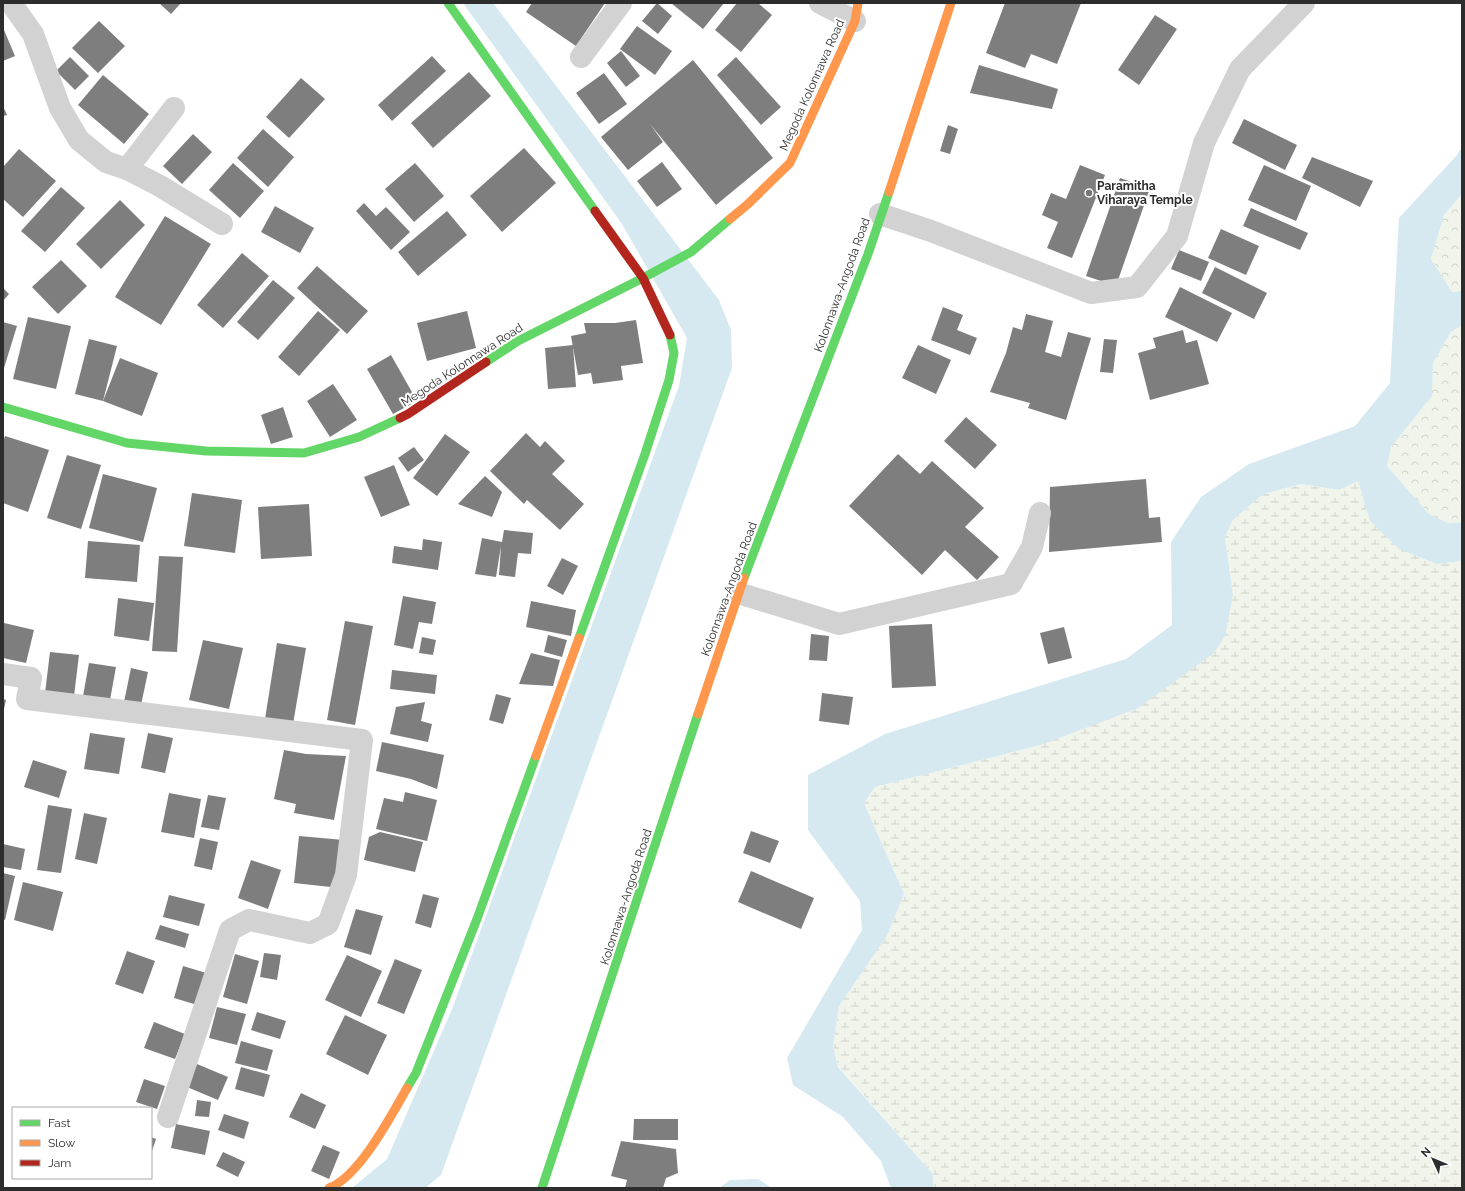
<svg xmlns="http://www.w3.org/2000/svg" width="1465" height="1191" viewBox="0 0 1465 1191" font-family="Raleway,sans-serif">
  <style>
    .forest { fill: url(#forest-crowns) }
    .wetland { fill: url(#wetland-marsh) }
    .water { fill: #d6e9f1 }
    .building { fill: #7e7e7e }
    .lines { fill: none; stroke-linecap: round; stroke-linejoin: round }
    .street { stroke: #d2d2d2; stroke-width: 22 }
    .fast { stroke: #63d668; stroke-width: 9 }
    .slow { stroke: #ff974d; stroke-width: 9 }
    .jam { stroke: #b3261e; stroke-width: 9 }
    .poi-dot { fill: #767676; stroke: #fff; stroke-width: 1.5 }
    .labels { text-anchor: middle; stroke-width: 4; stroke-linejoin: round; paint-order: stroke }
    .street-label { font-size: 12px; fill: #2d2d2d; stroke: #fff }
    .poi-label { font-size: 12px; font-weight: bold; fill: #2d2d2d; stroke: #fff; text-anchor: start }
  </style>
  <defs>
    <pattern id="forest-crowns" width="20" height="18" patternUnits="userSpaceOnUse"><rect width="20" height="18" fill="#f0f4ea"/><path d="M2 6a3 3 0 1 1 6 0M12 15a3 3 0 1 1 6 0" fill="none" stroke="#ced2c9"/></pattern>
    <pattern id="wetland-marsh" width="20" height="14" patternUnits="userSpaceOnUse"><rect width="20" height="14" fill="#f0f4ea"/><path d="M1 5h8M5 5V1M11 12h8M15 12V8" fill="none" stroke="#ced2c9"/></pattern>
  </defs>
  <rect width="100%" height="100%" fill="#fff"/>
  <g class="forest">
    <path d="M1462,194V291L1452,292L1431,259L1444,215Z"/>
    <path d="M1462,325V522L1450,523L1429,514L1387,466L1391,447L1432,396L1433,363L1451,332Z"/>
  </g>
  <path class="wetland" d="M1358,481L1370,521L1437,564L1462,561V1188H933V1174L838,1066L833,1046L839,1006L887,936L904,894L864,803L875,787L1041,745L1233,595L1225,537L1233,520L1263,494L1301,484L1339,490Z"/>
  <g class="water">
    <path d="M463,3H493L719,300L731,330L732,368L441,1175L425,1188H352L387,1159L452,1009L679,386L687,338L622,224Z"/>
    <path d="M1462,147V194L1444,215L1431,259L1452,292L1462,291V325L1451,332L1433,363L1432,396L1391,447L1387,466L1429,514L1449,523L1462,522V561L1437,564L1399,549L1370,521L1358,481L1339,490L1301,484L1263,494L1233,520L1225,537L1233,595L1225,636L1214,653L1138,708L1041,745L875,787L864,803L904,894L887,936L839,1006L833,1046L838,1067L933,1174V1188H891L881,1161L843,1117L793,1085L787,1058L862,930L860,901L808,830V775L885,734L1126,659L1172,625L1171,542L1201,497L1249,464L1355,426L1390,383L1399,218L1457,155Z"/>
    <path d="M758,1179L772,1188H719L730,1180Z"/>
  </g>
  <g class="building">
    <path d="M159,3H181L171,14Z"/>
    <path d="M532,3H605L576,46L526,12Z"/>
    <path d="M657,3L672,16L658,34L642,21Z"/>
    <path d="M671,3H724L703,29Z"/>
    <path d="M737,3H758L772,15L741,52L715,30Z"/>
    <path d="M1005,3H1081L1057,64L1031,54L1025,68L986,53Z"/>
    <path d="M1155,15L1177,29L1139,85L1118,70Z"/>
    <path d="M99,21L125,46L98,73L72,48Z"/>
    <path d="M637,26L672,51L655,75L620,49Z"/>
    <path d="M3,30H4L15,56L3,61Z"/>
    <path d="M621,51L640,76L626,87L607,63Z"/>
    <path d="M432,56L446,71L392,121L378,105Z"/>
    <path d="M70,57L89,76L75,90L56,71Z"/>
    <path d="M736,57L781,107L761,125L717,75Z"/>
    <path d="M693,60L773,158L716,205L650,124L663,142L628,170L601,137Z"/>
    <path d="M979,65L1058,89L1052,109L970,93Z"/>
    <path d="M469,72L491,96L433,148L411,123Z"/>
    <path d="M604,73L627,104L599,124L576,93Z"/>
    <path d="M103,75L149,114L124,144L78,105Z"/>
    <path d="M301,78L325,99L289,138L266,117Z"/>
    <path d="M3,106L7,115L3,116Z"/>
    <path d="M1244,119L1297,145L1285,170L1232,143Z"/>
    <path d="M948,125L958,129L950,154L940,151Z"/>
    <path d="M263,129L294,157L268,187L237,158Z"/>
    <path d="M193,134L212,152L182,184L163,166Z"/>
    <path d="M524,148L556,183L502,232L470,196Z"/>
    <path d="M19,149L56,181L23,217L3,199V167Z"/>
    <path d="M1312,157L1373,181L1360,207L1302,178Z"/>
    <path d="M662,162L682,189L657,207L637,181Z"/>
    <path d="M233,163L264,191L240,218L209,190Z"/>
    <path d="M415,163L444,196L414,222L385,189Z"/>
    <path d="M1080,165L1105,175L1072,258L1047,248L1058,222L1042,215L1051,193L1066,199Z"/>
    <path d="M1264,165L1311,186L1296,221L1248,200Z"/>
    <path d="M1120,178L1150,188L1116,286L1086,276Z"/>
    <path d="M61,187L85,208L45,252L21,231Z"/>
    <path d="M120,200L145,225L101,269L76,244Z"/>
    <path d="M364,203L376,216L386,207L410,232L391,250L356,211Z"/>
    <path d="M275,206L314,228L300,253L261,232Z"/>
    <path d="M1251,208L1308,233L1300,250L1243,226Z"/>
    <path d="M447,211L467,235L418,276L398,252Z"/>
    <path d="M165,216L211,244L161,325L115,297Z"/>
    <path d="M1221,229L1259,246L1246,275L1208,258Z"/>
    <path d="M1179,250L1209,262L1201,281L1171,269Z"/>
    <path d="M242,253L269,276L223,328L197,305Z"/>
    <path d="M61,260L87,286L58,314L32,287Z"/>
    <path d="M317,266L368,311L347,334L297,288Z"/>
    <path d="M1215,267L1267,293L1254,319L1202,293Z"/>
    <path d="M273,280L295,298L258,340L237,322Z"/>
    <path d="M1180,287L1232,313L1217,342L1165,317Z"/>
    <path d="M3,288L9,294L3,301Z"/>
    <path d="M943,307L963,315L957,330L977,338L970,355L931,340Z"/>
    <path d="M318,311L340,330L299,376L278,357Z"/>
    <path d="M467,311L476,348L427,361L417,323Z"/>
    <path d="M1026,314L1053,321L1045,352L1061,357L1068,332L1091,338L1066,420L1028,408L1030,403L990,392L1006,353L1013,327L1022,330Z"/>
    <path d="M28,317L71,326L56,389L13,379Z"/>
    <path d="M636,320L643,363L621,366L623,380L593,384L591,373L578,375L571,336L586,333L584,323H615Z"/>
    <path d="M3,322L17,326L4,368L3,367Z"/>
    <path d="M1183,330L1186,343L1197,340L1209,384L1150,400L1138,353L1156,348L1153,338Z"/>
    <path d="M89,339L117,346L103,401L75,394Z"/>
    <path d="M1104,339L1117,340L1113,373L1100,372Z"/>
    <path d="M573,345L576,387L548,389L545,348Z"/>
    <path d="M918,345L951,360L936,394L902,378Z"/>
    <path d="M391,355L417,401L393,414L367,369Z"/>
    <path d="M120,358L158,373L142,416L103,401Z"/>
    <path d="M333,384L357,420L330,437L307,401Z"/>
    <path d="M283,407L293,437L271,444L261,415Z"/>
    <path d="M966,417L997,445L975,469L944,441Z"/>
    <path d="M526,433L540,447L545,441L565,461L552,474L584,504L560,530L527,500L524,504L490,471Z"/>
    <path d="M445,434L470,452L437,496L413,478Z"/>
    <path d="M5,436L49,450L28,512L3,503V442Z"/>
    <path d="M414,447L424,460L408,472L398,458Z"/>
    <path d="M898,454L920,474L932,461L984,508L965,527L999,557L977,580L945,550L922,575L849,506Z"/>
    <path d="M67,455L101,465L81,529L47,518Z"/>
    <path d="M394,465L410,505L381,517L364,477Z"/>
    <path d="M103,474L157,488L143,542L89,528Z"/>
    <path d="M485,476L502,492L492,517L458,504Z"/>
    <path d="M1146,479L1149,518L1160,517L1162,542L1049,552L1050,487Z"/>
    <path d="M192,493L242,500L235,553L184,546Z"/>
    <path d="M309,504L312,556L261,559L258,507Z"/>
    <path d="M504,530L533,533L531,554L518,553L515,577L499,575L501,546L496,577L475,574L482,538L502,542Z"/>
    <path d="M423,539L442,542L438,570L392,563L394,546L422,550Z"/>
    <path d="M88,541L140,545L137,582L85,578Z"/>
    <path d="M159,556L183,557L177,652L152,651Z"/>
    <path d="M562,558L578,566L563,595L547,586Z"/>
    <path d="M403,596L436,602L432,624L419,622L413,649L394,645Z"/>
    <path d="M118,598L154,603L149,641L114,636Z"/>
    <path d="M531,601L576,610L571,636L526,627Z"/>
    <path d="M345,621L373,626L355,725L327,720Z"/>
    <path d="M4,623L34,630L26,663L3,658Z"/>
    <path d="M932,624L936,686L892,688L889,626Z"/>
    <path d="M1064,627L1072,658L1048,664L1040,633Z"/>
    <path d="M811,634L829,636L827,661L809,660Z"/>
    <path d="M548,635L567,640L562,657L544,652Z"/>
    <path d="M422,637L436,640L433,655L419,653Z"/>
    <path d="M203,640L243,648L229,709L189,700Z"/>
    <path d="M277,643L306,648L293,724L265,719Z"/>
    <path d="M50,652L79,655L74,696L45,693Z"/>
    <path d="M531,653L560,660L553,686L519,684Z"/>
    <path d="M89,663L116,667L110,700L83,696Z"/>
    <path d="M131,668L148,672L141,705L124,702Z"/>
    <path d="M392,670L437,675L435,694L390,689Z"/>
    <path d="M822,693L853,697L849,725L819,721Z"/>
    <path d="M496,694L511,698L503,724L489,720Z"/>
    <path d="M3,699L6,700L4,709H3Z"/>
    <path d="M425,702L421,721L432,724L428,742L390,734L396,707Z"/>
    <path d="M90,733L125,738L119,774L84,769Z"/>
    <path d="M148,733L173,738L165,773L141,768Z"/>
    <path d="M382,742L444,755L437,789L411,779L376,771Z"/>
    <path d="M284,750L306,754L346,756L334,820L294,813L296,804L274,799Z"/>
    <path d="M33,760L67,771L59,798L24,787Z"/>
    <path d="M405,792L437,800L427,841L376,829L384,798L403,802Z"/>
    <path d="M169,793L201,799L194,838L161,832Z"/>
    <path d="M208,795L226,798L219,830L201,827Z"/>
    <path d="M48,805L72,809L61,873L37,870Z"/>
    <path d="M84,813L107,818L97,864L75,859Z"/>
    <path d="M751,831L779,841L770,863L743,853Z"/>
    <path d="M380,832L423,842L415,872L364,860L369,837Z"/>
    <path d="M299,836L344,840L340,888L294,883Z"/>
    <path d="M200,838L218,842L212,870L194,866Z"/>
    <path d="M3,844L25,849L21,870L3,867Z"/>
    <path d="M251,860L281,870L268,909L238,898Z"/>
    <path d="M751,871L814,898L801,929L738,902Z"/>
    <path d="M3,873L15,876L5,920L3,919Z"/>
    <path d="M23,882L63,892L53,931L14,920Z"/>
    <path d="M423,894L439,898L431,928L415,923Z"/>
    <path d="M169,895L205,904L199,926L163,917Z"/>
    <path d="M356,909L383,916L371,955L344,947Z"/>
    <path d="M160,925L189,934L185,948L155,939Z"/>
    <path d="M127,951L155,961L143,994L115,984Z"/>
    <path d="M264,953L281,955L277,980L260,977Z"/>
    <path d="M235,954L259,961L247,1004L223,997Z"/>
    <path d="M347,955L382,971L361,1017L325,1000Z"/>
    <path d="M395,959L422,970L404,1014L377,1003Z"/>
    <path d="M183,966L213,975L204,1007L174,998Z"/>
    <path d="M217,1007L246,1014L237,1045L209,1038Z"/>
    <path d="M257,1012L286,1021L280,1039L251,1030Z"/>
    <path d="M345,1015L387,1035L368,1075L326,1054Z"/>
    <path d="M154,1022L185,1034L175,1059L144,1048Z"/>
    <path d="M241,1041L273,1050L267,1071L235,1063Z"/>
    <path d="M197,1064L228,1077L218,1100L187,1087Z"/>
    <path d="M241,1067L270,1075L264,1097L235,1089Z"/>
    <path d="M144,1079L165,1086L157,1109L136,1102Z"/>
    <path d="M301,1093L326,1105L315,1129L289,1117Z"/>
    <path d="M197,1100L211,1102L209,1117L195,1116Z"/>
    <path d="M224,1114L249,1122L244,1139L218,1130Z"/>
    <path d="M634,1119H678V1140H633Z"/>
    <path d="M176,1124L210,1131L205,1155L171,1148Z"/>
    <path d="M151,1137L156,1139L151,1154Z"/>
    <path d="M621,1141L676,1149L678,1173L666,1178L663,1188H625L627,1180L611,1176Z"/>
    <path d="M323,1145L340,1152L329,1179L311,1171Z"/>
    <path d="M223,1152L245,1162L238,1177L216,1166Z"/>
  </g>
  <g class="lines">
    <g class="street">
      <path d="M11,3L33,34L60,108L79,140L106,162L127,169L160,186L222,224"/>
      <path d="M820,3L855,21"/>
      <path d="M581,57L621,3"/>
      <path d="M127,169L174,108"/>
      <path d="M880,214L931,231L1091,293L1137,287L1177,236L1204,143L1240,69L1304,3"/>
      <path d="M738,593L839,624L1011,584L1032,547L1040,513"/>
      <path d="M3,674L31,678L27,699L362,740L346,875L328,924L310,933L249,920L230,930L168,1117"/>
    </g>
    <g class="fast">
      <path d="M448,3L595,211"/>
      <path d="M486,362L518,341L643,278L691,252L730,219"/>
      <path d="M3,407L127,443L206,451L304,453L359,437L400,418"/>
      <path d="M744,578L868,254L889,192"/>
      <path d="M579,638L645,454L669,380L674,353L670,335"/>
      <path d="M407,1088L416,1073L477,919L536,756"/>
      <path d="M542,1188L698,714"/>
    </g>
    <g class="slow">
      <path d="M889,192L951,3"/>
      <path d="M730,219L748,204L790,163L855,21L858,3"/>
      <path d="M698,714L744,578"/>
      <path d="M536,756L579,638"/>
      <path d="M329,1188C359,1177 391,1116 407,1088"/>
    </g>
    <g class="jam">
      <path d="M595,211L643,278L670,335"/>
      <path d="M400,418L408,414L486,362"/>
    </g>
  </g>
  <circle class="poi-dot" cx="1089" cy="193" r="4"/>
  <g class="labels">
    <g class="street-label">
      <text transform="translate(812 85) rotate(-66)" y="4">Megoda Kolonnawa Road</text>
      <text transform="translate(842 285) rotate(-70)" y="4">Kolonnawa-Angoda Road</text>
      <text transform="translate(462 365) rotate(-33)" y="4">Megoda Kolonnawa Road</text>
      <text transform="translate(729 589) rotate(-70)" y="4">Kolonnawa-Angoda Road</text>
      <text transform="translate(626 897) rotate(-72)" y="4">Kolonnawa-Angoda Road</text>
    </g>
    <g class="poi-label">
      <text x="1097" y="190">Paramitha<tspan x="1097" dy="14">Viharaya Temple</tspan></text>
    </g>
  </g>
  <rect width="1465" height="1191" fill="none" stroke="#2d2d2d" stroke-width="8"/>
  <rect x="12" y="1107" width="140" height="72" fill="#ffffff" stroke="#ababab"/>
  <rect x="20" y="1120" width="20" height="6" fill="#63d668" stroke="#ababab"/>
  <text x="48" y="1127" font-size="12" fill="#2d2d2d">Fast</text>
  <rect x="20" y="1140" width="20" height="6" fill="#ff974d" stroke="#ababab"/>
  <text x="48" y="1147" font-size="12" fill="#2d2d2d">Slow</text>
  <rect x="20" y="1160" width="20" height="6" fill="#b3261e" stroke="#ababab"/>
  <text x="48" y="1167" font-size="12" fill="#2d2d2d">Jam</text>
  <g transform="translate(1433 1159) rotate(314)" stroke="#ffffff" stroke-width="3" paint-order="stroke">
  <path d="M0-3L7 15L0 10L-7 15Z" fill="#2d2d2d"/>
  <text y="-6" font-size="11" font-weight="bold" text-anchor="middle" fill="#2d2d2d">N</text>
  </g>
</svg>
